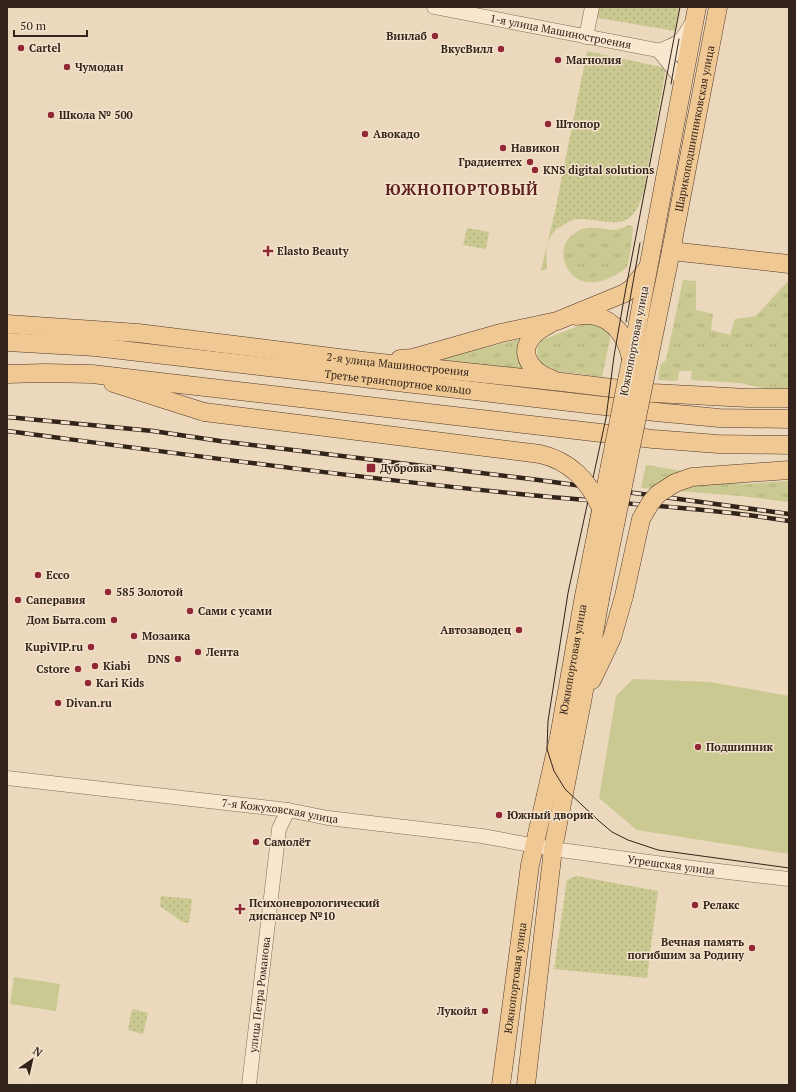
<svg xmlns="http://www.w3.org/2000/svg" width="796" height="1092" viewBox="0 0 796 1092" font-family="'PT Serif',serif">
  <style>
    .grass { fill: url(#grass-tufts) }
    .park { fill: url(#park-dots) }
    .pitch { fill: #c9c991 }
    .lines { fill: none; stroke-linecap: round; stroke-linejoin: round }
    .minor-casing { stroke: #836956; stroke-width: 15 }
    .major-casing { stroke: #51382b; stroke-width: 19 }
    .minor { stroke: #f8e6cf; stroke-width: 14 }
    .major { stroke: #f0c893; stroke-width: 18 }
    .tram { stroke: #33241b; stroke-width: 1 }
    .rail-casing { stroke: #33241b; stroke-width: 4.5 }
    .rail { stroke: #f4e3cc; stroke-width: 3; stroke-dasharray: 9; stroke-linecap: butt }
    .major-bridge-casing { stroke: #51382b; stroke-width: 19; stroke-linecap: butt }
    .major-bridge { stroke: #f0c893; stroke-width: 18 }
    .poi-dot { fill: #912836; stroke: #f4e3cc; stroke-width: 1.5 }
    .labels { text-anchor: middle; stroke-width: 3; stroke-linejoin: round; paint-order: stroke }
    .street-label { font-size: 11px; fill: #33241b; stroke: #f4e3cc }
    .poi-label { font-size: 11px; font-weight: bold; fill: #33241b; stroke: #f4e3cc; text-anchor: start }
    .district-label { font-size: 15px; font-weight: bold; letter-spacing: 1px; fill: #5e211b; stroke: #f4e3cc }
  </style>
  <defs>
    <pattern id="grass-tufts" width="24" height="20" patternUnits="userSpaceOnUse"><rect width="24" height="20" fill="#c9c991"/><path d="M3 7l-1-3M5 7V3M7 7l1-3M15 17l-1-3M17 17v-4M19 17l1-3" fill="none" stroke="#adac7c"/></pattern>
    <pattern id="park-dots" width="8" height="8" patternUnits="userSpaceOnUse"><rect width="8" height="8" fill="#c9c991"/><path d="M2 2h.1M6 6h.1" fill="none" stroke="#adac7c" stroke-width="1.8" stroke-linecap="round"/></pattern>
  </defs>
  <rect width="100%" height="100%" fill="#ecd8bc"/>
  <g class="grass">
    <path d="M629,225L633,227V229C632,238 630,258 627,266C625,270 619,273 615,275C607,281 590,285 580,280C567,275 558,254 567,241C569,237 574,234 578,231C590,224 602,230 614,230C619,230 624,227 629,225Z"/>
    <path d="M683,280L696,281V310L713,314L711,330L730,335L735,319L756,316L789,280V391L770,390L741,383L691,380L692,371H679L678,380L673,381L658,380L660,365L666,360Z"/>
    <path d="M589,324L599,327L609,333L610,339L602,377L556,371L540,362C536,354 536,347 542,340L581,325Z"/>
    <path d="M528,337L531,372L433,361Z"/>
    <path d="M646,465L720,477L736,483L745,484L789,481V502L741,496L641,488Z"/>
  </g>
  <g class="park">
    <path d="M595,7H679L675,31L593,17Z"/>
    <path d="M587,51L666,68L644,190C632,235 614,220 579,219C574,219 569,221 565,224C545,234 545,249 547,269L544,270H541L556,207Z"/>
    <path d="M467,228L489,232L486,249L463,245Z"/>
    <path d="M576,876L658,891L647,978L554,969L567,880Z"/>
    <path d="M161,896L192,899L189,923L182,922L160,906Z"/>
    <path d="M132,1009L148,1013L143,1034L128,1030Z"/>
  </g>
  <g class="pitch">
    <path d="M633,679L710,682L789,696V854L637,830L599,798L616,696Z"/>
    <path d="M14,977L60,984L56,1011L10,1004Z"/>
  </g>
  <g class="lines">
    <defs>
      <g id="minor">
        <path id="s1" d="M434,7L688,56"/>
        <path d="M586,37L592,7"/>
        <path d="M659,51C678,43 681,43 691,24"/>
        <path d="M659,51L679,76L683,84"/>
        <path id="s2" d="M7,778L288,810L328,818L482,836L553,849L701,869L789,879"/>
        <path id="s3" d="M249,1085L279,829L288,810"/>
      </g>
      <g id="major">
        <path d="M671,251L789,264"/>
        <path d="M576,316C583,315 589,314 595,316C615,320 628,340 631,359"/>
        <path id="s4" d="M7,324L138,333L363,361L562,382L653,393L748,398H789"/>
        <path d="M550,324C542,328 534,333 530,340C518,357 536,374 552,379"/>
        <path id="s5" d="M7,342L95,347L656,412L719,418L789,419"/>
        <path d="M400,359L413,358L501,333L557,321L625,293L632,288L646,270"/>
        <path d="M631,360L697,7"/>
        <path id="s6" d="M648,363L671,251L718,7"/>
        <path d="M7,374L45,373L92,374L653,439L718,444L789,445"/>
        <path d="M113,383L204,412"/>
        <path d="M592,680L612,638L624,596"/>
        <path id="s7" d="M501,1085L530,865L559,737L584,596"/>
        <path d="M526,1085L553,849L582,702L600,599"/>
      </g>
    </defs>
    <use href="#minor" class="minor-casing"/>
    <use href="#major" class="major-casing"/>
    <use href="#minor" class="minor"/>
    <use href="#major" class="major"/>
    <g class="tram">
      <path d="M680,7L625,293L614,356L606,418L568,593L548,721L547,749L554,771L565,789L599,821L612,832L628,840L658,850L789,868"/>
      <path d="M671,84L679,39"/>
      <path d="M626,322L640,243"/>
      <path d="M588,530L598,481"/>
    </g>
    <defs>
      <g id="rail">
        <path d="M7,417L153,431L220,441L531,479L789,514"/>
        <path d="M7,431C174,453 342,476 510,493C603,503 696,506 789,521"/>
      </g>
    </defs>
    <use href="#rail" class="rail-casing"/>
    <use href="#rail" class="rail"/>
    <defs>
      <g id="major-bridge">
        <path d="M204,412L540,454C570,461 588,480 601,508"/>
        <path d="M584,596L631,360"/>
        <path d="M624,596L641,519L651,502L658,494L675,483L692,477L789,470"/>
        <path d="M600,599L648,363"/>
      </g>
    </defs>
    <use href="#major-bridge" class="major-bridge-casing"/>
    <use href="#major-bridge" class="major-bridge"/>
  </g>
  <g class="poi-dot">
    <circle cx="435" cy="36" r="4"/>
    <circle cx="21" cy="48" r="4"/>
    <circle cx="501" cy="49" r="4"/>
    <circle cx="558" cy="60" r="4"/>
    <circle cx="67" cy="67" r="4"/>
    <circle cx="51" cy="115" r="4"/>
    <circle cx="548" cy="124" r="4"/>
    <circle cx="365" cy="134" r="4"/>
    <circle cx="503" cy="148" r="4"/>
    <circle cx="530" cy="162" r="4"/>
    <circle cx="535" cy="170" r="4"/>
    <path d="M266 245h4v4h4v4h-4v4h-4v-4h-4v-4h4z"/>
    <rect x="366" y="463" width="10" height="10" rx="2"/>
    <circle cx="38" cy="575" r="4"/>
    <circle cx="108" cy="592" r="4"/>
    <circle cx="18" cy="600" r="4"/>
    <circle cx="190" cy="611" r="4"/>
    <circle cx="114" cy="620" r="4"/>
    <circle cx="519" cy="630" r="4"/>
    <circle cx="134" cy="636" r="4"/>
    <circle cx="91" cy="647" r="4"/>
    <circle cx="198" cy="652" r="4"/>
    <circle cx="178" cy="659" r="4"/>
    <circle cx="95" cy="666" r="4"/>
    <circle cx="78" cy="669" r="4"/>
    <circle cx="88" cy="683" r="4"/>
    <circle cx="58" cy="703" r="4"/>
    <circle cx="698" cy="747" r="4"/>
    <circle cx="499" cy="815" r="4"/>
    <circle cx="256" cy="842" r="4"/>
    <circle cx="695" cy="905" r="4"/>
    <path d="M238 903h4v4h4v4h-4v4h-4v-4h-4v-4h4z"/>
    <circle cx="752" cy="948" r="4"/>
    <circle cx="485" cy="1011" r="4"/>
  </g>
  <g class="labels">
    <g class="street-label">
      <text dy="4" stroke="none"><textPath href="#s1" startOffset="129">1-я улица Машиностроения</textPath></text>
      <text dy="4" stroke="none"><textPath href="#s6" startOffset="239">Шарикоподшипниковская улица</textPath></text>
      <text transform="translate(634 341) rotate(-79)" y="4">Южнопортовая улица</text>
      <text dy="4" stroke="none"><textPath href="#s4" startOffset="393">2-я улица Машиностроения</textPath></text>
      <text dy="4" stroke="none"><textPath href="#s5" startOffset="393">Третье транспортное кольцо</textPath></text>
      <text dy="4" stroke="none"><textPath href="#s7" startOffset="432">Южнопортовая улица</textPath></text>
      <text dy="4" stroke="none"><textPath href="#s2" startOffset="275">7-я Кожуховская улица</textPath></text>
      <text dy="4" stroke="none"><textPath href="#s2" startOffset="670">Угрешская улица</textPath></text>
      <text dy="4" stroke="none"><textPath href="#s7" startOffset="108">Южнопортовая улица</textPath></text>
      <text dy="4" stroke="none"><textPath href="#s3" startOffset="91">улица Петра Романова</textPath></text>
    </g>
    <g class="poi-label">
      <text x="427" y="40" text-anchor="end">Винлаб</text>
      <text x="29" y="52">Cartel</text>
      <text x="493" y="53" text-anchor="end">ВкусВилл</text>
      <text x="566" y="64">Магнолия</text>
      <text x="75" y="71">Чумодан</text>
      <text x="59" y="119">Школа № 500</text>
      <text x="556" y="128">Штопор</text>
      <text x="373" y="138">Авокадо</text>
      <text x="511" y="152">Навикон</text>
      <text x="522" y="166" text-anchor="end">Градиентех</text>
      <text x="543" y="174">KNS digital solutions</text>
      <text x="277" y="255">Elasto Beauty</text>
      <text x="380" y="472">Дубровка</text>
      <text x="46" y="579">Ecco</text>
      <text x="116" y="596">585 Золотой</text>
      <text x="26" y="604">Саперавия</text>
      <text x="198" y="615">Сами с усами</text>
      <text x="106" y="624" text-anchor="end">Дом Быта.com</text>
      <text x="511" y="634" text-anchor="end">Автозаводец</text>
      <text x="142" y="640">Мозаика</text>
      <text x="83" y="651" text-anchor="end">KupiVIP.ru</text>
      <text x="206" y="656">Лента</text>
      <text x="170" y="663" text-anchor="end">DNS</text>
      <text x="103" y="670">Kiabi</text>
      <text x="70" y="673" text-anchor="end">Cstore</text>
      <text x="96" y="687">Kari Kids</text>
      <text x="66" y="707">Divan.ru</text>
      <text x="706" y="751">Подшипник</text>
      <text x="507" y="819">Южный дворик</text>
      <text x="264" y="846">Самолёт</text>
      <text x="249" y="907">Психоневрологический<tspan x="249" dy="13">диспансер №10</tspan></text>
      <text x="703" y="909">Релакс</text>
      <text x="744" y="946" text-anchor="end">Вечная память<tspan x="744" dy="13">погибшим за Родину</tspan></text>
      <text x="477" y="1015" text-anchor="end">Лукойл</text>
    </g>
    <g class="district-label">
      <text x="462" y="195">ЮЖНОПОРТОВЫЙ</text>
    </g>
  </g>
  <rect width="796" height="1092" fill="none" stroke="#33241b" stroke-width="16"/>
  <g transform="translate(32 1060) rotate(34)" stroke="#f4e3cc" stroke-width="3" paint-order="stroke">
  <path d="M0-3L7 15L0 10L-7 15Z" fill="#33241b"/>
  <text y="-6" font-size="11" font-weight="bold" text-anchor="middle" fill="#33241b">N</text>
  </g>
  <path d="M14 30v6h73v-6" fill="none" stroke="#33241b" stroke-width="2"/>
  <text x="20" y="30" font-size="12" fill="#33241b" stroke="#f4e3cc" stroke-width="3" paint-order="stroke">50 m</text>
</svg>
